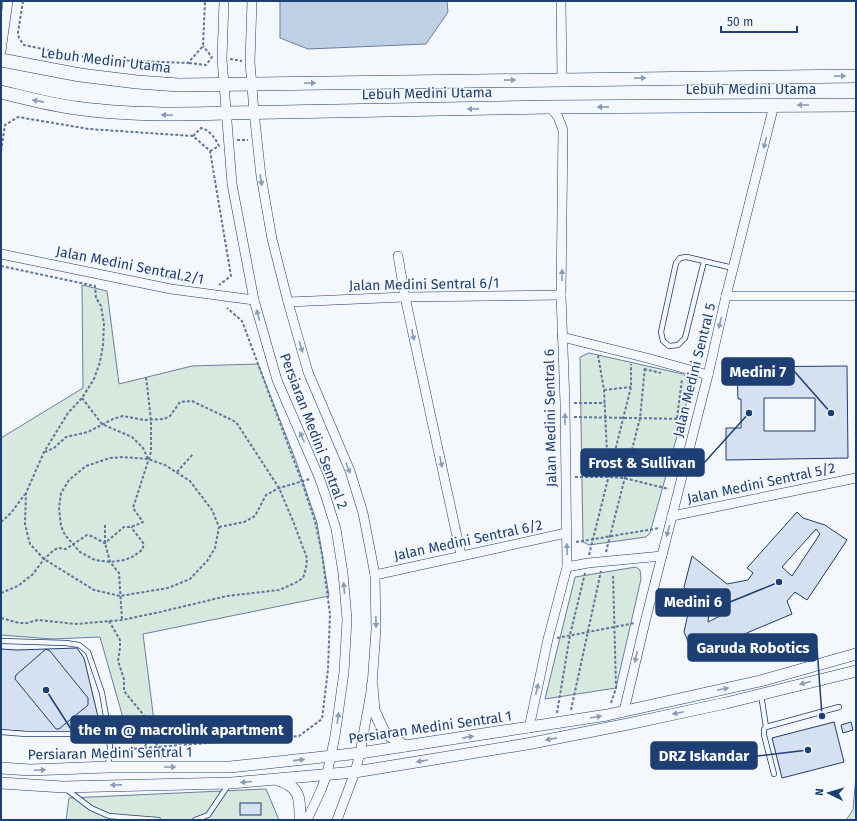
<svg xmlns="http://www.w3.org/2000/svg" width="857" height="821" viewBox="0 0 857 821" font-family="'Fira Sans',sans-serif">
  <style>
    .green { fill: #d7e8df; stroke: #687fa3 }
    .water { fill: #bed0e5; stroke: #687fa3 }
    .building { fill: #d5e0f0; stroke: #1d3f73; fill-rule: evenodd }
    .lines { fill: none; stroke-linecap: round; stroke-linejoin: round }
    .service-casing { stroke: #1d3f73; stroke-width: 6 }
    .minor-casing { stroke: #1d3f73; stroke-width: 10 }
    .tertiary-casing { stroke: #1d3f73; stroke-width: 12 }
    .secondary-casing { stroke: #1d3f73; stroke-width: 14 }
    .path { stroke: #5e769c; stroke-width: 2; stroke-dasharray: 3 2; stroke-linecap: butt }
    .service { stroke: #f4f7fb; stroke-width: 4.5 }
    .minor { stroke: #f4f7fb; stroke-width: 9 }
    .tertiary { stroke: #f4f7fb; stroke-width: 11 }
    .secondary { stroke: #f4f7fb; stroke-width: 13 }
    .oneway { fill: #889bb7 }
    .labels { text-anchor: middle; stroke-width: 3; stroke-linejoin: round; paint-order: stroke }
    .street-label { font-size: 14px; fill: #1d3f73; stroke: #f4f7fb }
    .leader { fill: none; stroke: #1d3f73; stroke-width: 1.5 }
    .callout-dot { fill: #1d3f73; stroke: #f4f7fb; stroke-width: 1.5 }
    .callout { fill: #1d3f73; stroke: #1d3f73; stroke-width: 1.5 }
    .callout-label { font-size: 15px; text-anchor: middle; font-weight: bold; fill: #fff }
  </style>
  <rect width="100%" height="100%" fill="#f4f7fb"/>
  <g class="green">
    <path d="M82,285L107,291L119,384L192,366L258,364L296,461L317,523L329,596L143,634L156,737L129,739L100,637L52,639L1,635V438L83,388Z"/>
    <path d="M589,353L683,374L688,379L689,393L650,533L646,537L589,545L583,542L580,357Z"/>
    <path d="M636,567L640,570L641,579L616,688L545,699L575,577Z"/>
    <path d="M856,776V820H846L853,810Z"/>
    <path d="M266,789L279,820H66L69,798Z"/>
  </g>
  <path class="water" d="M280,1H447L448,12L426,44L308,49L280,38Z"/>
  <g class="building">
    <path d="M847,366L848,458L726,460V428H741V399H738L737,367ZM764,398H815V431H764Z"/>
    <path d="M797,512L803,518L825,525L847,540L807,600L795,592L787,601L792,614L711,648L710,645L693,653L684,632L692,595L684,587L692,556L727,584L748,580L753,573L747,568ZM816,529L820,534L792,576L782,567ZM710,605L722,615L708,622Z"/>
    <path d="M77,648L84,658L99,721L86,731L49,733L1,730V649L17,650Z"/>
    <path d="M46,649L50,651L88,698V705L59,729H56L15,679L16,675Z"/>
    <path d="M834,722L844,762L782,778L772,738Z"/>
    <path d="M851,722L853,730L843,733L841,725Z"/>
    <rect x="240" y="803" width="21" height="12"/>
  </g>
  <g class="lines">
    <defs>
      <g id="service">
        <path d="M704,261L685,338L678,345L669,346L663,341L661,332L676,263L680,258L687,257L733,268"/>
        <path d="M1,641L66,643L79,645L88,652L102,693L109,734"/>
        <path d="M761,694L766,727"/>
        <path d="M1,732L26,734H109L110,749L108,767"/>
        <path d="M774,774L764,735V729L766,727L839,707"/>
        <path d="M66,789L91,808L109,816L158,820"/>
        <path d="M195,820L208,815L229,784"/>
      </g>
      <g id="minor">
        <path d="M224,1L222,59L232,184L254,300L277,380L319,477L325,494L336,529L343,573L347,619L344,672L335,736L327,774L321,790L307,820"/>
        <path d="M252,1L250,62L254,112L261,176L272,239L288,302L308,372L350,471L363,513L375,575L376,629L372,686L360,753L355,772L337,820"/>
        <path d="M561,1L562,79"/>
        <path d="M1,51L8,1"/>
        <path d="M1,254L171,289L254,300"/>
        <path d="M398,256L405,297L461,555"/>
        <path d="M726,296H856"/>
        <path d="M288,302L405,297L561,295"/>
        <path d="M562,337L647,358L708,375"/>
        <path d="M672,516L856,478"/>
        <path d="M567,567L588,563L662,556"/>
        <path d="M375,575L566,533"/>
        <path d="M624,711L645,622L708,375L726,296L774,105"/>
        <path d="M529,728L548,639L567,567L565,403L561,295L563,130L558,117L550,107"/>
      </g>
      <g id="tertiary">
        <path d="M372,686L374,710L384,732L405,746"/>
        <path d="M1,768L30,770L108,767H230L360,753L607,715L760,681L856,654"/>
        <path d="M278,780C301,787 300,799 300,820"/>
        <path d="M1,783L63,787L231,783L355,772L527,744L628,724L726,703L856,671"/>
      </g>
      <g id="secondary">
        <path d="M1,60L80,75L137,82L179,85L856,76"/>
        <path d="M1,92C26,98 51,105 76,108C126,115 176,115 226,113L550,107L856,105"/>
      </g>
    </defs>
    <use href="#service" class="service-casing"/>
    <use href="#minor" class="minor-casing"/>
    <use href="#tertiary" class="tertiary-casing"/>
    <use href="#secondary" class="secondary-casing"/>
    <g class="path">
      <path d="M23,1L18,33L19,38L24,45L76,56L114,60L188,63L203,46L205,1"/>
      <path d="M230,59L242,61"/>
      <path d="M189,63L206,65L212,57L203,46"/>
      <path d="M193,136L201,128C210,130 215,138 219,146L210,151"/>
      <path d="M237,140H248"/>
      <path d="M1,151L5,125L18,117L89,129L193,136L210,151L231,276L219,285"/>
      <path d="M1,266L95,286L96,298L101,306L104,324L103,345L100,362L94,379L82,398L68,413L44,452L26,493L25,524L30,544L44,559L94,590L120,596L168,588L190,579L207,561L215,548L219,527L212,510L190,481L165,465L148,459L123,457L110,458L86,466L69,480L61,493L59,508L61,526L65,535L80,552L95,560L110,562L125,560L134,556L142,550L144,544L131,527"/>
      <path d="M166,277L195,282"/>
      <path d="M598,355L604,390L608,473"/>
      <path d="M644,369L661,373"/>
      <path d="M604,390L631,387"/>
      <path d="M82,398L102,424L132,437L143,448L148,459"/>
      <path d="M574,403H605"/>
      <path d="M574,417L688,419"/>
      <path d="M677,418L682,379"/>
      <path d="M177,472L193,454"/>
      <path d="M575,477H608L624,478L669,489"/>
      <path d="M1,522L11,513L25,494"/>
      <path d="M105,525V543L110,562L119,573L122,620"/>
      <path d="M219,527L244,522L255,516L266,495L279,488L310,479"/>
      <path d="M576,542L660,528"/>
      <path d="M606,552L640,418L645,367"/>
      <path d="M589,555L631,387V364"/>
      <path d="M1,593L18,586L33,574L44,559L54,550L58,548L66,549L87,535C94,536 99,541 105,543L124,527H131L143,522L133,508L151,452V420L146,376"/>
      <path d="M1,618L19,623H27L38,620L76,624L122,620L160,612L227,596L279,590L295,583L303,578L306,568L307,558L293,521L279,488L236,422L192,401L180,402L170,416L164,419L144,420L123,416L113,419L88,432L66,437L54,448L45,452"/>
      <path d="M109,621L120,640V648L118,661L124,679V691L146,718L149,735L142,756"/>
      <path d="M557,638L635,623"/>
      <path d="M611,703L616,688L613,574"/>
      <path d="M571,710L601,571"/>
      <path d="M557,713L570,635L585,573"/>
      <path d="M149,735L158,746L162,758"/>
      <path d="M129,749L299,736L322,719L328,670L330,614L322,554L315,521L302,482L242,321L227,308"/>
    </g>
    <use href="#service" class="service"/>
    <use href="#minor" class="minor"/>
    <use href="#tertiary" class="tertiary"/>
    <use href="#secondary" class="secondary"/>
  </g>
  <defs><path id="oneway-solid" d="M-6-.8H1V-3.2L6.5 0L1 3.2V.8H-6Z"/></defs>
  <g class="oneway">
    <use href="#oneway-solid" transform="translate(840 76) rotate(-1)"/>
    <use href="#oneway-solid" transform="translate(640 78) rotate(-1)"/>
    <use href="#oneway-solid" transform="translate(510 80) rotate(-1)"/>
    <use href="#oneway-solid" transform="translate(310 83) rotate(-1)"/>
    <use href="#oneway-solid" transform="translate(38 101) rotate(-169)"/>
    <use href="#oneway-solid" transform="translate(803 105) rotate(180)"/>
    <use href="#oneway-solid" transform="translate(603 107) rotate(179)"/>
    <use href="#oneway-solid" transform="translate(473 109) rotate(179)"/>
    <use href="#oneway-solid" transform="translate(167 115) rotate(-178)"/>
    <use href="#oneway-solid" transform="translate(765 143) rotate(104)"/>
    <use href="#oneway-solid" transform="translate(261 180) rotate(81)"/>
    <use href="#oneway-solid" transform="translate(562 275) rotate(-89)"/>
    <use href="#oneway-solid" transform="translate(258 315) rotate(-106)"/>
    <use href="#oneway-solid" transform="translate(720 323) rotate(103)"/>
    <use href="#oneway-solid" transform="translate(413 335) rotate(78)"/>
    <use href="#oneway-solid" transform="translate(301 347) rotate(74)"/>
    <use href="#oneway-solid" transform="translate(565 419) rotate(-90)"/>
    <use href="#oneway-solid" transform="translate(302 437) rotate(-114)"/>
    <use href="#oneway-solid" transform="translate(441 462) rotate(78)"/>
    <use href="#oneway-solid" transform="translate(348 468) rotate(68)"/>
    <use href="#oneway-solid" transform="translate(668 531) rotate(105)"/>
    <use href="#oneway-solid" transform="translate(567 549) rotate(-92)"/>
    <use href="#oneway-solid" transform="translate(344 588) rotate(-95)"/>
    <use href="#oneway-solid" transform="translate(376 622) rotate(89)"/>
    <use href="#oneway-solid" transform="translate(636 657) rotate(103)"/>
    <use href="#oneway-solid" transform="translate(805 683) rotate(166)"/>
    <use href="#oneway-solid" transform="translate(537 689) rotate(-78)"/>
    <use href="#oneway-solid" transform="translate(723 689) rotate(-12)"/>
    <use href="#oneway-solid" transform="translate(678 713) rotate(168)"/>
    <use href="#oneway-solid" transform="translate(596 717) rotate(-10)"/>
    <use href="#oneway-solid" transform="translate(338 718) rotate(-82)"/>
    <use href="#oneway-solid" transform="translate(468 737) rotate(-9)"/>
    <use href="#oneway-solid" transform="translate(551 739) rotate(169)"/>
    <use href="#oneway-solid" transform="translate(299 760) rotate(-6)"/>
    <use href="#oneway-solid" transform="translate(422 761) rotate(171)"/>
    <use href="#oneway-solid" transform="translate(170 767)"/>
    <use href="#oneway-solid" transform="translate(40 770) rotate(-3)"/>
    <use href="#oneway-solid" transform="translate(246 782) rotate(175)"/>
    <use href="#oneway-solid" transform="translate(116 785) rotate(179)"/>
  </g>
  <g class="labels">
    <g class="street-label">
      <text transform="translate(106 60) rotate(7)" y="5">Lebuh Medini Utama</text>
      <text x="751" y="94">Lebuh Medini Utama</text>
      <text transform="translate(427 93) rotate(-1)" y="5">Lebuh Medini Utama</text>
      <text transform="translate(130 265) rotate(11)" y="5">Jalan Medini Sentral 2/1</text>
      <text transform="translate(424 284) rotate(-1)" y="5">Jalan Medini Sentral 6/1</text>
      <text transform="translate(694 370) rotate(-76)" y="5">Jalan Medini Sentral 5</text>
      <text transform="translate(550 418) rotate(-91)" y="5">Jalan Medini Sentral 6</text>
      <text transform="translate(314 431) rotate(69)" y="5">Persiaran Medini Sentral 2</text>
      <text transform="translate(761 483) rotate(-12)" y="5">Jalan Medini Sentral 5/2</text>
      <text transform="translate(468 540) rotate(-12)" y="5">Jalan Medini Sentral 6/2</text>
      <text transform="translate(430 727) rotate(-8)" y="5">Persiaran Medini Sentral 1</text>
      <text transform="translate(110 753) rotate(-1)" y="5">Persiaran Medini Sentral 1</text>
    </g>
  </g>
  <path class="leader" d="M831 413L794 371M749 413L704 463M779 582L730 602M822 716L817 648M46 690L71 729M808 750L757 756"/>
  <g class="callout-dot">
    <circle cx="831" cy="413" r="4"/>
    <circle cx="749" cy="413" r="4"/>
    <circle cx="779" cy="582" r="4"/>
    <circle cx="822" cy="716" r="4"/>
    <circle cx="46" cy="690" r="4"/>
    <circle cx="808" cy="750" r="4"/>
  </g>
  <g class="callout">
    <rect x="722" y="358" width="72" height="27" rx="4"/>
    <rect x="581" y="449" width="123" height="27" rx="4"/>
    <rect x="656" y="589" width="74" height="27" rx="4"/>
    <rect x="688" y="634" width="129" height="27" rx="4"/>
    <rect x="71" y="716" width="221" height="27" rx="4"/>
    <rect x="651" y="742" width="106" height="27" rx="4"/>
  </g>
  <g class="callout-label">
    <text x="758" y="377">Medini 7</text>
    <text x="642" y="468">Frost &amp; Sullivan</text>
    <text x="693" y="607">Medini 6</text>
    <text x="753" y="653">Garuda Robotics</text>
    <text x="181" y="735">the m @ macrolink apartment</text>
    <text x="704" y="761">DRZ Iskandar</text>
  </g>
  <rect width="857" height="821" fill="none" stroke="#1d3f73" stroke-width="4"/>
  <g transform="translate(829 793) rotate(275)" stroke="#f4f7fb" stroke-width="3" paint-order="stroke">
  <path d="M0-3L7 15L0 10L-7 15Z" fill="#1d3f73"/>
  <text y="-6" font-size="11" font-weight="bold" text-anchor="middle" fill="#1d3f73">N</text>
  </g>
  <path d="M721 26v6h76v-6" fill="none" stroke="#1d3f73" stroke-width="2"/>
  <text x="727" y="26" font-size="12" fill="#1d3f73" stroke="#f4f7fb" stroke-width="3" paint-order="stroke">50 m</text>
</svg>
